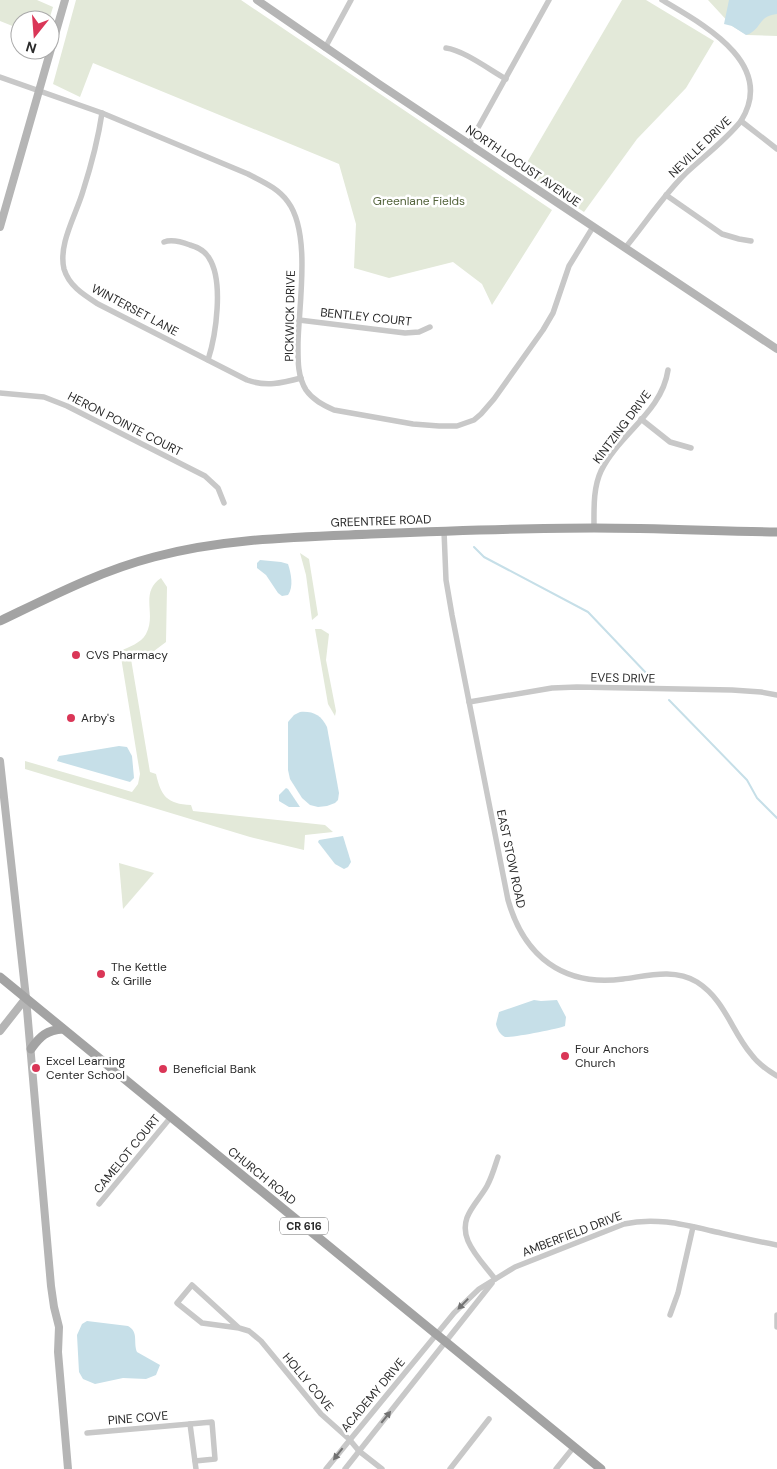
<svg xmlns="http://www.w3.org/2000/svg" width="777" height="1469" viewBox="0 0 777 1469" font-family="'DM Sans',sans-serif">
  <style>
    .green { fill: #e3e9d9 }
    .water { fill: #c6dfe8 }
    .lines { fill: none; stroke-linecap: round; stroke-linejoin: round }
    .stream { stroke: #c6dfe8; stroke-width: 2 }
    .street { stroke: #c8c8c8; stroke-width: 5.5 }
    .secondary { stroke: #b5b5b5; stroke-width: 8 }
    .primary { stroke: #a3a3a3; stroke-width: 9 }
    .oneway { fill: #727272 }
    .poi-dot { fill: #da3657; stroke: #fff; stroke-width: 2 }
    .labels { text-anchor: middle; stroke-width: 5; stroke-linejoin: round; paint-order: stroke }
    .shield { fill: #fff; stroke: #6b6b6b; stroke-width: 1 }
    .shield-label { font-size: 11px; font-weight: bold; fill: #2b2b2b }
    .street-label { font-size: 12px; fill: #2b2b2b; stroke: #fff }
    .park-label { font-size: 12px; fill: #54643c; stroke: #fff }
    .poi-label { font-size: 12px; fill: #2b2b2b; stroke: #fff; text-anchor: start }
  </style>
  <rect width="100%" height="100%" fill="#fff"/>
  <g class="green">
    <path d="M0,0H37L53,7L49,20H20V29L0,21Z"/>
    <path d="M76,0H241L552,210L492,305L482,284L453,262L389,278L354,268L356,224L339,164L93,63L80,97L53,84Z"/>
    <path d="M622,0H646L714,41L686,88L637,139L584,212L522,171Z"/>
    <path d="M708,0H777V36L747,35L732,26Z"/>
    <path d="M300,553L309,559L318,615L312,620L306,575Z"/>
    <path d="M161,578L167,587L166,642L154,651L131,659L150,772L156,774C161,796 167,804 191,805L193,811L325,825L333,832L305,835L304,850L250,837L25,769V761L132,792L138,784L140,774L120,651C129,647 141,643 146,634C157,614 139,593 161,578Z"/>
    <path d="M315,629H321L329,634L326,660L336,711L335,716L328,704Z"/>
    <path d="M119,863L154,873L123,909Z"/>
  </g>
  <g class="water">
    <path d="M729,0H777V14C757,16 762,30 746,35L732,26L724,24Z"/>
    <path d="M260,560L281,562L288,564C291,573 294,587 288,595L282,596L278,593L266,575L257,568V563Z"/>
    <path d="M300,712C313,711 321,715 327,727L339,793L338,800L335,803L327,806L318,807L310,805L302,798L290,779L288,770V722L294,715Z"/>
    <path d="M119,746L127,747L132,756L134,778L130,782L57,761L59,756Z"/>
    <path d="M286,788L288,789L300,807H289L279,801V795Z"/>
    <path d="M343,836L351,862L348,867L344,869L335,864L318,842L319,840Z"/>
    <path d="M534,1000L541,1001L557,1000L566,1017L565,1026C558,1029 511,1038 505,1037C500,1035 497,1029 496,1024L499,1012Z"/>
    <path d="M87,1321L128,1326C139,1332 133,1342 137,1352L160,1365L156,1375L146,1379L123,1378L95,1384L83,1379L79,1372L77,1335L82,1324Z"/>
  </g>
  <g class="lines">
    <g class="stream">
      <path d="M474,547L484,557L588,612L647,674"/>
      <path d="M669,700L747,780L757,798L777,818"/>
    </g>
    <g class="street">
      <path d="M325,48L351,0"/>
      <path d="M446,48C463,50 490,70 506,79"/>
      <path d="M0,77L102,113L248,174C263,182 278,188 288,202C311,233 299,304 298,342C298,358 297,376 306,390C313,400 323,405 334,410L413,424L439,426H457L474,420L481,414L494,399L543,330L553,313L569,266L593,227"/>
      <path d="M102,113C98,140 91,166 83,191C76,215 58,244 64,269C69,286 84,295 98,304L247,380C266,387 282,383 301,378"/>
      <path d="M741,121L777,149"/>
      <path d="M469,144L549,0"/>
      <path d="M666,195L722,234L739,239L751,241"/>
      <path d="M164,242C172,239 182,242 190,245C197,247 205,251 209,258C224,281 216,335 208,360"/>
      <path d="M625,248C645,224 662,197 685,174C703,157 725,141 741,121C777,63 702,24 662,0"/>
      <path d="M299,320L405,333L419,332L430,327"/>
      <path d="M0,393L44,397L67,406L205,476L218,488L224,503"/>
      <path d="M641,419L670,442L691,448"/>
      <path d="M594,528C594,509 593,488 601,471C619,434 662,412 668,370"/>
      <path d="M444,531L446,580L452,615L508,900C524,956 563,987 623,979C647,976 674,968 697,982C725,1000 731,1030 751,1054C758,1064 767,1070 777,1076"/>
      <path d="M469,702L552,688L577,687L732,690L761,692L777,695"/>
      <path d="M99,1204L171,1117"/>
      <path d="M495,1279C486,1267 474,1255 468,1241C458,1217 477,1204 487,1186C492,1177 495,1166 498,1157"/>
      <path d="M670,1315L678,1293L693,1227"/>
      <path d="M777,1315V1327"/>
      <path d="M239,1328L202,1323L177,1303L192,1285L239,1328L249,1331L261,1341L321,1414L349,1439L359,1451L382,1469"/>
      <path d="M190,1424L212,1422L215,1459L195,1461"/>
      <path d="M87,1433L190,1424L196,1469"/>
      <path d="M326,1469L454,1313L479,1289L515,1267L624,1224C654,1217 682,1224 712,1231C734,1236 755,1241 777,1245"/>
      <path d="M345,1469L492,1283"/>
      <path d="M450,1469L489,1419"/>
      <path d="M556,1469L573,1448"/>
    </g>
    <g class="secondary">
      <path d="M257,0L379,84L777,349"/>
      <path d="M0,227L65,0"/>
      <path d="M0,761L26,998L51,1286L54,1307L59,1327L58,1352L68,1469"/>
      <path d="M0,1031L26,998"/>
    </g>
    <g class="primary">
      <path d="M0,621C50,597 100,571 154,557C225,538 299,537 371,534C445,531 520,528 594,528C655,528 716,531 777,532"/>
      <path d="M0,977L601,1469"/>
      <path d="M31,1049C40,1036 47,1030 63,1029"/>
    </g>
  </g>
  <defs><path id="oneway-solid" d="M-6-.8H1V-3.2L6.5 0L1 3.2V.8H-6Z" transform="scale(1.25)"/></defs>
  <g class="oneway">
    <use href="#oneway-solid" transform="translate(463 1304) rotate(134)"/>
    <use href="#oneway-solid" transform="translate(386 1417) rotate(-51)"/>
    <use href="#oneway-solid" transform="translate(338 1454) rotate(128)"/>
  </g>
  <g class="poi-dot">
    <circle cx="76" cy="655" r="5"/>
    <circle cx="71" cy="718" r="5"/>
    <circle cx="101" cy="974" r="5"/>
    <circle cx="565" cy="1056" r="5"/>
    <circle cx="36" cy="1068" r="5"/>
    <circle cx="163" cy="1069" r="5"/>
  </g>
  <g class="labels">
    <rect class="shield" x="280" y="1217.5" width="48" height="17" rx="4"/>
    <g class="shield-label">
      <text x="304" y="1230">CR 616</text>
    </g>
    <g class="street-label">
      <text transform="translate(700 147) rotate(-44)" y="4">NEVILLE DRIVE</text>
      <text transform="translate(523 166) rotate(34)" y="4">NORTH LOCUST AVENUE</text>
      <text transform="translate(135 310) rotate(28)" y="4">WINTERSET LANE</text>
      <text transform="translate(290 316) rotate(-89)" y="4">PICKWICK DRIVE</text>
      <text transform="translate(366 317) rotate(6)" y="4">BENTLEY COURT</text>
      <text transform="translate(125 424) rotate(27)" y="4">HERON POINTE COURT</text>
      <text transform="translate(622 427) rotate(-53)" y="4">KINTZING DRIVE</text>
      <text transform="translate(381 521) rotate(-2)" y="4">GREENTREE ROAD</text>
      <text transform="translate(623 678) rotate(1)" y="4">EVES DRIVE</text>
      <text transform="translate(511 859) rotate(78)" y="4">EAST STOW ROAD</text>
      <text transform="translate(127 1154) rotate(-51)" y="4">CAMELOT COURT</text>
      <text transform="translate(262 1176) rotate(39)" y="4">CHURCH ROAD</text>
      <text transform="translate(572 1234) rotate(-21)" y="4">AMBERFIELD DRIVE</text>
      <text transform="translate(308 1382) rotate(50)" y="4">HOLLY COVE</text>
      <text transform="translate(373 1395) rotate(-50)" y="4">ACADEMY DRIVE</text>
      <text transform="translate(138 1418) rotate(-5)" y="4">PINE COVE</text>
    </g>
    <g class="park-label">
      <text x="419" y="205">Greenlane Fields</text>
    </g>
    <g class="poi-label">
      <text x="86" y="659">CVS Pharmacy</text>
      <text x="81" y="722">Arby's</text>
      <text x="111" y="971">The Kettle<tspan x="111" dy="14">&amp; Grille</tspan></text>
      <text x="575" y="1053">Four Anchors<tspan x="575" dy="14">Church</tspan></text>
      <text x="46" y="1065">Excel Learning<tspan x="46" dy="14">Center School</tspan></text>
      <text x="173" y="1073">Beneficial Bank</text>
    </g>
  </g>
  <g transform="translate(35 35) rotate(197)"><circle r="24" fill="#ffffff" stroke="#aaaaaa"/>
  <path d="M0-4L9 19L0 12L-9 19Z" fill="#da3657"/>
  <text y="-8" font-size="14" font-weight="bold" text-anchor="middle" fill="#2b2b2b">N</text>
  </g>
</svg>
